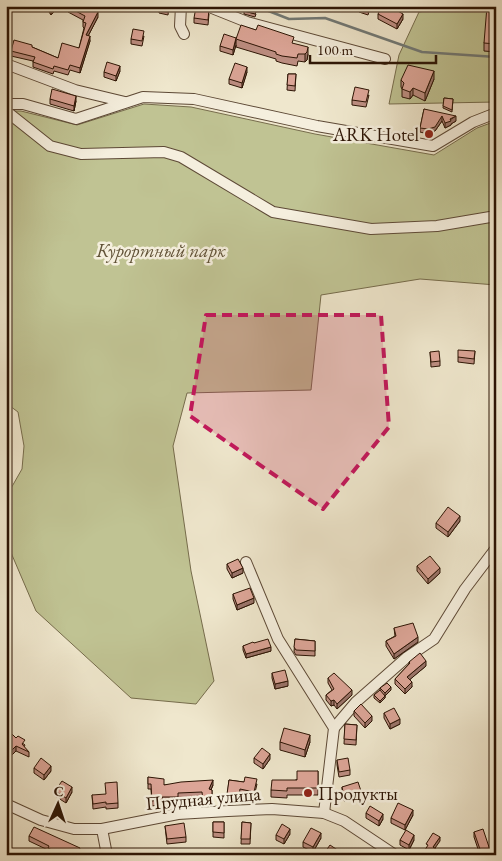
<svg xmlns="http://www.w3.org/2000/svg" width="502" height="861" viewBox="0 0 502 861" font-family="'EB Garamond',serif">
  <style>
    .green { fill: #c0c393; stroke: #766c4c }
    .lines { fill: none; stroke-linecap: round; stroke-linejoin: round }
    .stream { stroke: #717976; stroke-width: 2.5 }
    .minor-casing { stroke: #5d4936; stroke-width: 12 }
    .minor { stroke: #f5efde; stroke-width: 10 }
    .wall { fill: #bd8e82; stroke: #2c1404 }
    .shaded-wall { fill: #9a746a; stroke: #2c1404 }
    .building { fill: #dca597; stroke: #2c1404 }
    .marked { fill: #c2185b; fill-opacity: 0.2; stroke: #c2185b; stroke-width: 4; stroke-dasharray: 10 6; stroke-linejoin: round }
    .poi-dot { fill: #8f2418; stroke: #f5efde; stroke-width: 2 }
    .labels { text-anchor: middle; stroke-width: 5; stroke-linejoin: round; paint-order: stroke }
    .poi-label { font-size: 19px; fill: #2c1404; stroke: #f5efde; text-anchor: end }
    .park-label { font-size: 19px; font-style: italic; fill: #605136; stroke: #f5efde }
    .street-label { font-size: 19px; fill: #2c1404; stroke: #f5efde }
  </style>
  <rect width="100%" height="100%" fill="#efe7cd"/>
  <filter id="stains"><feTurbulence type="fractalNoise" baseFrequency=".004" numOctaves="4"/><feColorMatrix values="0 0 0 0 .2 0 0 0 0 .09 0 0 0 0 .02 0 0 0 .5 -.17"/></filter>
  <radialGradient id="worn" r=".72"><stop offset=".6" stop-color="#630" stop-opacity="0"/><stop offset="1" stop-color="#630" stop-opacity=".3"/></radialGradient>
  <g class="green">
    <path d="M458,6H496V102L389,104L399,55L419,12Z"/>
    <path d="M144,104L191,107L315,134L434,155L477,128L496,121V285L420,279L321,295L311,390L187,393L173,446L191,571L214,681L196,704L131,698L36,611L6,541V497L22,469L24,446L18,412L6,403V111H21L77,125Z"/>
  </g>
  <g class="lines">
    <path class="stream" d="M265,6L266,10L289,19L325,18L422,52L496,57"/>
    <defs>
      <g id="minor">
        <path d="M181,6L180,26L184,34"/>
        <path d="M207,6L247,22L385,59"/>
        <path d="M6,64L75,90L125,102"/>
        <path d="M6,104H23L76,119L143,97L194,99L317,126L433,146L473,122L496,113"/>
        <path d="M6,111L50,146L81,154L164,152L181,157L273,212L371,229L437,226L496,216"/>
        <path d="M246,562L278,639L334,728L324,813"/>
        <path d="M334,728L356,702L406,658L434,639L465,589L496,548"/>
        <path d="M6,804L41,820L74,829H102L178,814L228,811L272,809L324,813L344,821L395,855"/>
        <path d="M102,829L107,855"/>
      </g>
    </defs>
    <use href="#minor" class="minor-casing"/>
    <use href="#minor" class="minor"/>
  </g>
  <g class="wall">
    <path d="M45,6H60V8L58,7L51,15Z"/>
    <path d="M113,6H120L119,9Z"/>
    <path d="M169,6L168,15L159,13V11Z"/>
    <path d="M496,6V52L484,51V43Z"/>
    <path d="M68,7L98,17L88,36L90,41L80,73L70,70L68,75L54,71L53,74L33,67V61L11,56V51L32,47L58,58L79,48L84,28L83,27V20L68,12Z"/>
    <path d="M370,8L368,15L359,12V9Z"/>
    <path d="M244,11L256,14L255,17L244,14Z"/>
    <path d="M209,14L208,25L194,23V18Z"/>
    <path d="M378,14L403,19L397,29L378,19Z"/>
    <path d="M144,36L142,46L131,44V39Z"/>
    <path d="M236,38L294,44L308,54L307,60L305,62L298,61L297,66L282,63L276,61V59L236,47V45L233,55L220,51V46Z"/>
    <path d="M120,71L116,81L104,77V72Z"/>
    <path d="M247,72L242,88L229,84V79Z"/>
    <path d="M288,74H296L295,91L287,90Z"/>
    <path d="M434,79L425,101L413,95L410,99L402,97V89L401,87V80Z"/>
    <path d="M369,95L366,107L352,105V100Z"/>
    <path d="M444,98L453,99L452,112L443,108Z"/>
    <path d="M50,99L76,101L74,111L50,104Z"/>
    <path d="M424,109L456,121L451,124V125L445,128L442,121L435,131L428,134L420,132V128Z"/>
    <path d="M475,351L474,364L458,362V357Z"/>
    <path d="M430,352L440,361V366L431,367Z"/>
    <path d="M460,521L448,537L436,528V523Z"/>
    <path d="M227,564L243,573L232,578L227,569Z"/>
    <path d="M417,566L440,573L428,584L417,571Z"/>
    <path d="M233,594L254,603L237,610L233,599Z"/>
    <path d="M394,628L418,642L394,659L386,646V641L395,636Z"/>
    <path d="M295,639L315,641V656L296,655L294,652Z"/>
    <path d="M254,643L271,651L246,658L243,650V646Z"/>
    <path d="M409,662L426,666L410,679L412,687L405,694L395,684V679L409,664Z"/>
    <path d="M272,673L288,686L275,689L272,678Z"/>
    <path d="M328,678L352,695L337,709L334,705L331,706L326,700V695L332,690L328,683Z"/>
    <path d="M380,688L391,690L385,695V698L380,703L374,698V695L380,690Z"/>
    <path d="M354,711L372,721L365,728L354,716Z"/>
    <path d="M384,713L400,724L390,729L384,718Z"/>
    <path d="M345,724L357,725L356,745L344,744Z"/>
    <path d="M6,736L16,738L25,745L24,747L29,752V757L16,751L7,760L6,759Z"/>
    <path d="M280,742H310L305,757L280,750Z"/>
    <path d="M254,758L270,759L263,769L254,763Z"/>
    <path d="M337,760L350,770V775L339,777L337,765Z"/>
    <path d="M34,768L51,771L44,780L34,773Z"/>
    <path d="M318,771V795H287V798L271,797V790Z"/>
    <path d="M148,777L164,785H213L211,790H212V802H205L203,806L202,797L178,798V802H163V804L152,806L151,789H148Z"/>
    <path d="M229,780L257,784L254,797L240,794L239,801L227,799Z"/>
    <path d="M342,787L361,796L344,801L342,792Z"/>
    <path d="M55,791L72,792L66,803L55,796Z"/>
    <path d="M92,795L118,803V808L106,809V807L93,809Z"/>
    <path d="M366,813L383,819L379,826L366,818Z"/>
    <path d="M413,815L405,830L391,823V818Z"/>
    <path d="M213,822H224V838L213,837Z"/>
    <path d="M242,822L251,823L250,844H241Z"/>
    <path d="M165,826L186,837V842L167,844Z"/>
    <path d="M474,832L491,853L496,855H480L474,837Z"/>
    <path d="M290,834L284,844L276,840V835Z"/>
    <path d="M29,836L80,853V855H51L48,853V850L29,841Z"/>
    <path d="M321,838L313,852L303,847V842Z"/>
    <path d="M400,840H414L409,850L400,845Z"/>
  </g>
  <g class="shaded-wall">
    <path d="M54,6L58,7L51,15V10Z"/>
    <path d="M98,12V17L86,40V35Z"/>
    <path d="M403,14V19L397,29V24Z"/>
    <path d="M90,36V41L80,73V68Z"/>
    <path d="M236,40V45L233,55V50Z"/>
    <path d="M308,47V54L307,60L305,62V54Z"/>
    <path d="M120,66V71L116,81V76Z"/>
    <path d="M247,67V72L242,88V83Z"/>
    <path d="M434,71V79L425,101V93Z"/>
    <path d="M413,88V95L410,99V92Z"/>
    <path d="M76,96V101L74,111V106Z"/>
    <path d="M442,116V121L435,131L428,134V129Z"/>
    <path d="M456,116V121L451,124V125L445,128V123Z"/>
    <path d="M460,516V521L448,537V532Z"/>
    <path d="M243,568V573L232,578V573Z"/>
    <path d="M440,568V573L428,584V579Z"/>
    <path d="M254,598V603L237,610V605Z"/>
    <path d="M418,637V642L394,659V654Z"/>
    <path d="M271,647V651L246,658V654Z"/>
    <path d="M426,661V666L407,682V677Z"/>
    <path d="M288,681V686L275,689V684Z"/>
    <path d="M412,682V687L405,694V689Z"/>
    <path d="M391,687V690L385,696V693Z"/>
    <path d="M352,690V695L337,709V704Z"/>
    <path d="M385,696V698L380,703V701Z"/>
    <path d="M334,700V705L331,706V701Z"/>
    <path d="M372,716V721L365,728V723Z"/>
    <path d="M400,719V724L390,729V724Z"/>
    <path d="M310,735V742L305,757V750Z"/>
    <path d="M16,746V751L7,760V755Z"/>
    <path d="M270,754V759L263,769V764Z"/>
    <path d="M51,766V771L44,780V775Z"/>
    <path d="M213,780V785L209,794V789Z"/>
    <path d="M72,787V792L66,803V798Z"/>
    <path d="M361,791V796L344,801V796Z"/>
    <path d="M205,797V802L203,806V801Z"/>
    <path d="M413,810V815L405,830V825Z"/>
    <path d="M383,814V819L379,826V821Z"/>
    <path d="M290,829V834L284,844V839Z"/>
    <path d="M321,833V838L313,852V847Z"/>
    <path d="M414,835V840L409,850V845Z"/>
    <path d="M440,837V841L433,851V847Z"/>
  </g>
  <g class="building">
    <path d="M49,6H54L51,10Z"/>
    <path d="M68,6H87L98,12L86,35L90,36L80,68L70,65L68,70L54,66L53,69L33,62L35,57L11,51L14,40L32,45V47L58,58L62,43L79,48L86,23L83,22L85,16L68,7Z"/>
    <path d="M160,6H169L168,12L159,11Z"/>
    <path d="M360,6H369L368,12L359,9Z"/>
    <path d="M382,6H389L403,14L397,24L378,14Z"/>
    <path d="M487,6H496V44L484,43Z"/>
    <path d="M196,7L203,8L204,7L209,9L208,20L194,18Z"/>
    <path d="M245,8L256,12L255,14L244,11Z"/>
    <path d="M241,25L256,30L258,25L294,37L292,43L308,47L307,52L305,54H298L297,58L282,56L276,54V52L236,39Z"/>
    <path d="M133,29L144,31L142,41L131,39Z"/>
    <path d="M224,34L236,38L233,50L220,46Z"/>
    <path d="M107,62L120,66L116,76L104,72Z"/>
    <path d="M235,63L247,67L242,83L229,79Z"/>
    <path d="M408,65L434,71L425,93L413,88L410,92L402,89L404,83L401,80Z"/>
    <path d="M288,74H296L295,86L287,85Z"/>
    <path d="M355,87L369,90L366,102L352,100Z"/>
    <path d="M52,89L76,96L74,106L50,99Z"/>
    <path d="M444,98L453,99L452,110L443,106Z"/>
    <path d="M424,109L456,116L450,119L451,121L445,123L442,116L435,127L428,129L420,128Z"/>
    <path d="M458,350L475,351L474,359L458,357Z"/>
    <path d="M439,351L440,361L431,362L430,352Z"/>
    <path d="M448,507L460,516L448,532L436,523Z"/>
    <path d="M430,556L440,568L428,579L417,566Z"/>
    <path d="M238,559L243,568L232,573L227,564Z"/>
    <path d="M250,588L254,598L237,605L233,594Z"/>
    <path d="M413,623L418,637L394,654L386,641L396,636L394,628Z"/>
    <path d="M268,639L271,647L246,654L243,646L253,642L254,643Z"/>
    <path d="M295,639L315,641V651L296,650L294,647Z"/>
    <path d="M420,653L426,661L407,677L412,682L405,689L395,679L410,663L409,662Z"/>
    <path d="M285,670L288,681L275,684L272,673Z"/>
    <path d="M334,673L352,690L337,704L334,700L331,701L326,695L334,689L328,678Z"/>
    <path d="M387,683L391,687L385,693L380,688Z"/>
    <path d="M380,690L385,696L380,701L374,695Z"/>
    <path d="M361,704L372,716L365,723L354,711Z"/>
    <path d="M394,708L400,719L390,724L384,713Z"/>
    <path d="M345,724L357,725L356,740L344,739Z"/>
    <path d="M284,728L310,735L305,750L280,742Z"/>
    <path d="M11,733L16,738L18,736L25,740L22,744L29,752L16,746L7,755L6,754V740L7,739L6,736Z"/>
    <path d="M262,748L270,754L263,764L254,758Z"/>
    <path d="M41,758L51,766L44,775L34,768Z"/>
    <path d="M348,758L350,770L339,772L337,760Z"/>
    <path d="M297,771H318V788H287V791L271,790L272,780H297Z"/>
    <path d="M148,777L164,779V785L181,782L213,780L209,789L212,790V797H205L203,801L202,792L178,793V797H162L163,799L152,801L151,784H148Z"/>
    <path d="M245,777L257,779L254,792L240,789L239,796L227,794L229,780L244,782Z"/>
    <path d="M62,781L72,787L66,798L55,791Z"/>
    <path d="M117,782L118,803L106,804V802L93,804L92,795L106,794L105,783Z"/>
    <path d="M358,782L361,791L344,796L342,787Z"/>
    <path d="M398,803L413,810L405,825L391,818Z"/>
    <path d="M370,806L383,814L379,821L366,813Z"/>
    <path d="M213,822H224V833L213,832Z"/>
    <path d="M242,822L251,823L250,839H241Z"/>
    <path d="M184,823L186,837L167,839L165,826Z"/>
    <path d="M282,824L290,829L284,839L276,835Z"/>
    <path d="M34,827L80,848L78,855H62L48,848L49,846L29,836Z"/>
    <path d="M311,828L321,833L313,847L303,842Z"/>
    <path d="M483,829L491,853L496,851V855H482L474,832Z"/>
    <path d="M406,830L414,835L409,845L400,840Z"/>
    <path d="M433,833L440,837L433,847L444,855H422L428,845L426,844Z"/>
    <path d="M330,845L339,851L337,855H323Z"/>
  </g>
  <path class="marked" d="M206,315H381L389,427L323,509L190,416Z"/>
  <g class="poi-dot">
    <circle cx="429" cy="134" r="5"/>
    <circle cx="308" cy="793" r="5"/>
  </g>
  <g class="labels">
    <g class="poi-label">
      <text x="419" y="141">ARK Hotel</text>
      <text x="318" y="800" text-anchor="start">Продукты</text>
    </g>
    <g class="park-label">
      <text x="161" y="257">Курортный парк</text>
    </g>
    <g class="street-label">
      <text transform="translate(203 798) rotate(-5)" y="7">Прудная улица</text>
    </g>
  </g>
  <rect width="502" height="861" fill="none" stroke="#efe7cd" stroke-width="25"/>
  <rect x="8" y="8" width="487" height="846" fill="none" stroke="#2c1404" stroke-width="2.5"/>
  <rect x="12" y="12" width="477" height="836" fill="none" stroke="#2c1404"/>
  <g transform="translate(58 804) rotate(3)" stroke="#f5efde" stroke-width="4" paint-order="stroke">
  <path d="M0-4L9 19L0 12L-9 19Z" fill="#2c1404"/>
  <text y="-8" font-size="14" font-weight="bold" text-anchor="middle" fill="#2c1404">С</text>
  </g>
  <path d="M310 55v8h126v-8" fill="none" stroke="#2c1404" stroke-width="2.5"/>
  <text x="317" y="55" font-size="15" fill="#2c1404" stroke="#f5efde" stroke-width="4" paint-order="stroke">100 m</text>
  <rect width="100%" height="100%" filter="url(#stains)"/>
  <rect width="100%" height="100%" fill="url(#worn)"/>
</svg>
